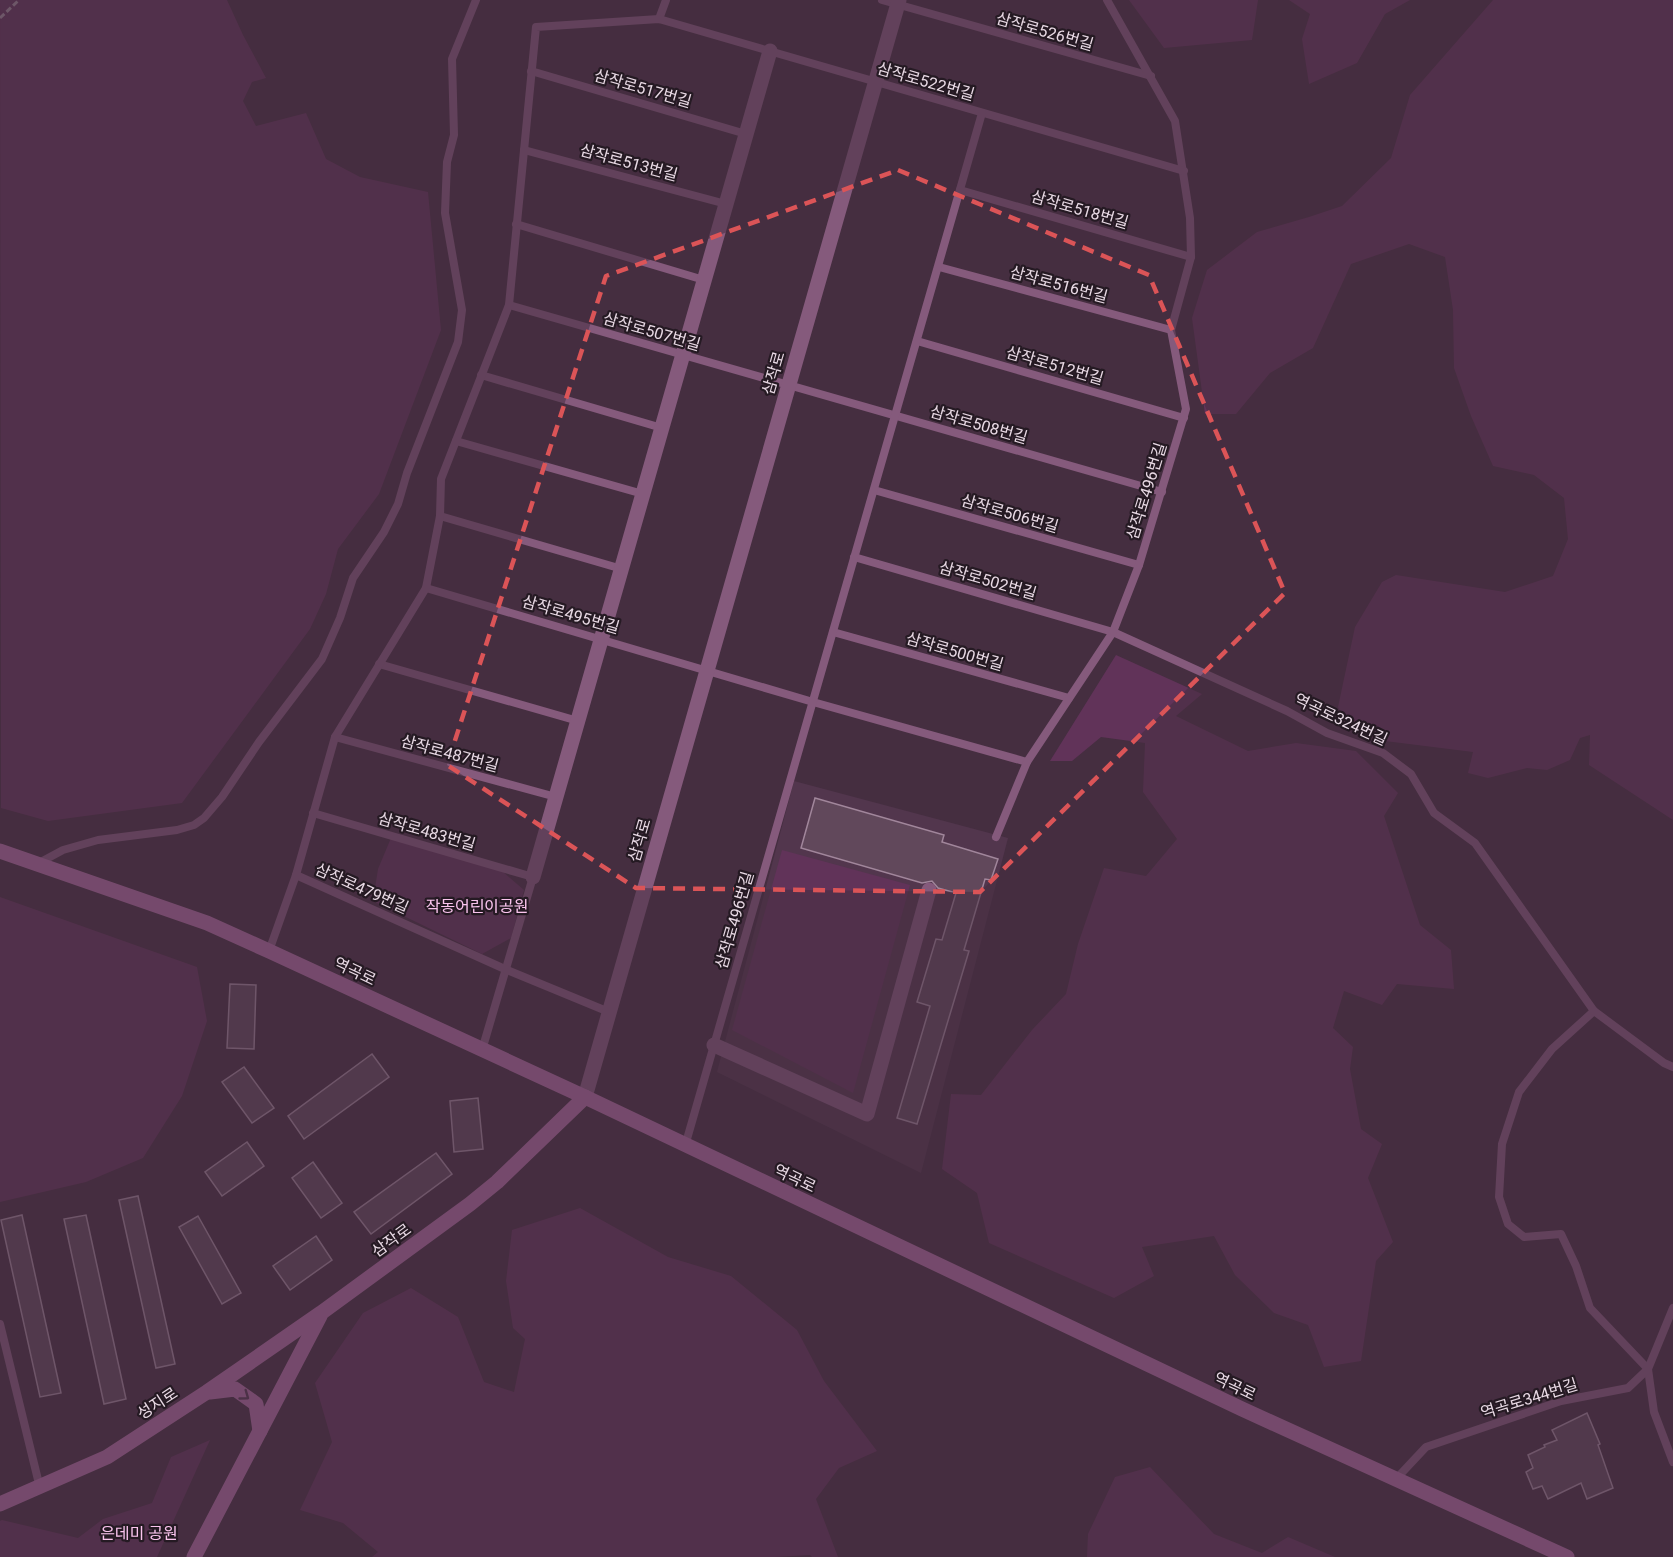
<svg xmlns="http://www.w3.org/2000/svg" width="1673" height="1557" viewBox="0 0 1673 1557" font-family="Roboto,'Noto Sans KR',sans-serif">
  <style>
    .built { fill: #52364d }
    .green { fill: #613359 }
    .building { fill: #61485b; stroke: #a1869b; stroke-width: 1.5 }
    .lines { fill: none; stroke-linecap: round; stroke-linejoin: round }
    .path { stroke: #9e8b9a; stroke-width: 3; stroke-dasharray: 6 3; stroke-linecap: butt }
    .lane { stroke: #855a7c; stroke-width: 8 }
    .street { stroke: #855a7c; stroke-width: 15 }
    .secondary { stroke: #b06ca3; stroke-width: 15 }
    .oneway { stroke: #563750 }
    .marked { fill: none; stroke: #db5457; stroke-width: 4.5; stroke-dasharray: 12 8; stroke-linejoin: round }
    .labels { text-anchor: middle; stroke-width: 4.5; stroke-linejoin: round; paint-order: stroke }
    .street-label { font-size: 16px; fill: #e9dae5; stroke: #251a23 }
    .park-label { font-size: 16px; fill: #fac4ee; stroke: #251a23 }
  </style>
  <rect width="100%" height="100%" fill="#452e40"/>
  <path class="built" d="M794,781L1008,838L921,1173L717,1072Z"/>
  <g class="green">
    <path d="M0,0H227L243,35L266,78L252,82L243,101L256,126L306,113L326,159L360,177L428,192L441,330L379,494L338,549L326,594L310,629L182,803L48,821L1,808Z"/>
    <path d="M1129,0H1258L1252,40L1164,48Z"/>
    <path d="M1289,0H1410L1385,14L1357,63L1309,84L1302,39L1310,14Z"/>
    <path d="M1493,0H1673V820L1589,765L1590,735L1580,738L1570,760L1547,770L1527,768L1488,778L1468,773L1473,752L1385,741L1347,726L1338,707L1355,627L1382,582L1396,575L1505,592L1553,576L1568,539L1564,498L1534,475L1493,466L1471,416L1454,368L1453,310L1445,257L1409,244L1351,264L1313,348L1270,373L1236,414H1205L1192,318L1207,270L1257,232L1309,217L1342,206L1391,158L1410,95Z"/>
    <path d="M1116,655L1202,694L1176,716L1248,751L1296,743L1356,751L1398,793L1384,816L1420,925L1451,950L1454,989L1397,984L1382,1005L1344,991L1333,1028L1353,1047L1350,1069L1361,1129L1382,1144L1368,1178L1393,1242L1376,1261L1361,1361L1324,1367L1308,1325L1274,1313L1235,1275L1214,1236L1142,1247L1154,1276L1114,1298L989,1243L977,1193L942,1169L951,1094L981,1095L1032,1030L1066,994L1078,944L1104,868L1146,876L1177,839L1143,792L1145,743L1101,737L1072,761H1050Z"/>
    <path d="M391,838L502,871L524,890L511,938L482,954L373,901L378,869Z"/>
    <path d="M782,850L910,885L853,1093L732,1030Z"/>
    <path d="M0,897L197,967L207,1021L182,1096L143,1158L86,1182L0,1202Z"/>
    <path d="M580,1208L668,1257L731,1276L797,1330L824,1381L877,1451L839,1468L816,1499L838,1557H812L810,1555L775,1557H372L378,1552L343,1523L300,1510L332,1442L315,1383L363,1313L411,1288L458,1317L484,1382L514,1392L525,1339L513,1328L506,1281L512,1230Z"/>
    <path d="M210,1440L157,1557H0V1521L2,1520L78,1538L103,1519L152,1503L171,1457Z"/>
    <path d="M1150,1467L1214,1534L1262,1553L1288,1537L1335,1557H1087L1088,1534L1115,1477Z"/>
  </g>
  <g class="building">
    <path d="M815,798L944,835L942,842L998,859L991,880L985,879L964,950L969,951L917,1124L897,1118L930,1006L917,1002L936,939L942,940L956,893L938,888L932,881L922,883L801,848Z"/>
    <path d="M230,984L256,985L254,1049L227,1048Z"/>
    <path d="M372,1054L389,1077L304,1139L288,1116Z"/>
    <path d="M244,1067L274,1108L252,1123L222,1082Z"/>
    <path d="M478,1098L483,1149L454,1152L450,1101Z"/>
    <path d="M247,1142L264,1166L222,1196L205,1172Z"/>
    <path d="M436,1153L452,1174L371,1234L354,1212Z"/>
    <path d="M313,1162L342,1203L321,1218L292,1178Z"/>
    <path d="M138,1196L175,1364L156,1368L119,1200Z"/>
    <path d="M22,1215L61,1393L40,1397L1,1220Z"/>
    <path d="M86,1215L126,1399L104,1404L64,1219Z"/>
    <path d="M198,1216L241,1293L222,1304L179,1227Z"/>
    <path d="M316,1236L332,1260L290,1290L273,1266Z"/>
    <path d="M1587,1413L1600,1444L1598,1445L1613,1488L1587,1499L1581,1483L1548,1499L1542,1486L1533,1489L1526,1472L1533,1468L1528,1455L1545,1447L1544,1445L1557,1440L1552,1430Z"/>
  </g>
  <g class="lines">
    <path class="path" d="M0,18L19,0"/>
    <g class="lane">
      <path d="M882,0L1151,76"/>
      <path d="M659,19L666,0"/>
      <path d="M531,71L746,134"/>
      <path d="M524,150L726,204"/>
      <path d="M960,190L1191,257"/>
      <path d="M516,224L704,280"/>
      <path d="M939,267L1171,330"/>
      <path d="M509,305L1162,492"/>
      <path d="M917,341L1184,418"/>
      <path d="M481,375L662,428"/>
      <path d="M456,441L643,494"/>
      <path d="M874,490L1139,565"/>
      <path d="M440,516L622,569"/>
      <path d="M854,557L1113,632L1287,711L1327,733L1383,753L1411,774L1434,813L1475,843L1594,1011L1552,1049L1519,1092L1502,1144L1499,1197L1508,1224L1524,1237L1561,1234L1576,1266L1590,1308L1648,1369L1654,1412L1673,1462"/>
      <path d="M426,588L813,702L1027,762"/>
      <path d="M833,632L1069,698"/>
      <path d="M379,664L578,721"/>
      <path d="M335,737L556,797"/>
      <path d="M313,813L533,877L482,1050"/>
      <path d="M996,837L1027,762L1113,632L1139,565L1186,409L1171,330L1191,257L1190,218L1175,121L1107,0"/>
      <path d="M37,864L63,850L98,840L177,830L194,825L204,818L222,797L259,742L322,659L340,618L353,578L384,532L398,504L407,473L458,342L462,310L445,213L447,162L454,135L452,59L476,0"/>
      <path d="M296,875L507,970L609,1012"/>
      <path d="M269,951L296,875L335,737L426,588L440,516L441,479L509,305L536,27L659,19L1184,171"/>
      <path d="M1594,1011L1664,1063L1673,1067"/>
      <path d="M685,1146L982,113"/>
      <path d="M0,1324L40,1488"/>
      <path d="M1396,1479L1426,1447L1561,1401L1628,1388L1648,1369L1673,1308"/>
    </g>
    <g class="street">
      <path d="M533,877L770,51"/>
      <path d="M714,1045L867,1114L929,890"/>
      <path d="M585,1097L899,0"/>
    </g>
    <g class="secondary">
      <path d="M0,851L207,923L269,951L585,1097L1242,1409L1567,1557"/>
      <path d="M210,1392L235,1389L256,1404L260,1431"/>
      <path d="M0,1504L107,1457L207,1392L321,1313L470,1204L497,1182L585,1097"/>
      <path d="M194,1557L320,1316"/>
    </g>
  </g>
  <defs><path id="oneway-chevron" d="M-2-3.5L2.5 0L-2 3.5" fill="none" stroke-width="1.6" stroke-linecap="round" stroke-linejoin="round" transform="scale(1.5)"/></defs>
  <use class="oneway" href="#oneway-chevron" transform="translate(245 1396) rotate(36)"/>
  <path d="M0 0H1673V1557H0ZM898,170L1149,275L1285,593L980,892L636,888L447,765L606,276Z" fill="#452e40" fill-opacity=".55" fill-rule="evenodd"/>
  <path class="marked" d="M898,170L1149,275L1285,593L980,892L636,888L447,765L606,276Z"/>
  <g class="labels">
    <g class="street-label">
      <text transform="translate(1045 31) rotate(16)" y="6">삼작로526번길</text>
      <text transform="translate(926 81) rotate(16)" y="6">삼작로522번길</text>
      <text transform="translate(643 88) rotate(16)" y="6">삼작로517번길</text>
      <text transform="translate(629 162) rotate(15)" y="6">삼작로513번길</text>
      <text transform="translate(1080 209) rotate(16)" y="6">삼작로518번길</text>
      <text transform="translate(1059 284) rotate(15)" y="6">삼작로516번길</text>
      <text transform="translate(652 331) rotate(16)" y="6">삼작로507번길</text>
      <text transform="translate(1055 365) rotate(16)" y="6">삼작로512번길</text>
      <text transform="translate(773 373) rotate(-74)" y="6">삼작로</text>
      <text transform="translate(979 424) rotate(16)" y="6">삼작로508번길</text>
      <text transform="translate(1146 491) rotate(-73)" y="6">삼작로496번길</text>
      <text transform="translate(1010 513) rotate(16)" y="6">삼작로506번길</text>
      <text transform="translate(988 580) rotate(16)" y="6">삼작로502번길</text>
      <text transform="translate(571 614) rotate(16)" y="6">삼작로495번길</text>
      <text transform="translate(955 651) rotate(16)" y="6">삼작로500번길</text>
      <text transform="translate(1341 719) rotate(25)" y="6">역곡로324번길</text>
      <text transform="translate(450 753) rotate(15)" y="6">삼작로487번길</text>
      <text transform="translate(427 831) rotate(16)" y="6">삼작로483번길</text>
      <text transform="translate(639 840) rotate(-74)" y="6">삼작로</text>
      <text transform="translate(362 888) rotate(24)" y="6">삼작로479번길</text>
      <text transform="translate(734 920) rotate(-74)" y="6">삼작로496번길</text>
      <text transform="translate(355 971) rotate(25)" y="6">역곡로</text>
      <text transform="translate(795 1178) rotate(25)" y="6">역곡로</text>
      <text transform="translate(391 1240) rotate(-36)" y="6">삼작로</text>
      <text transform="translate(1235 1386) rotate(25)" y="6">역곡로</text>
      <text transform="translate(1529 1398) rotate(-17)" y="6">역곡로344번길</text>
      <text transform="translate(157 1403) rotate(-33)" y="6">성지로</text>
    </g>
    <g class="park-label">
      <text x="477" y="912">작동어린이공원</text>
      <text x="139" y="1539">은데미 공원</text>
    </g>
  </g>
</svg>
